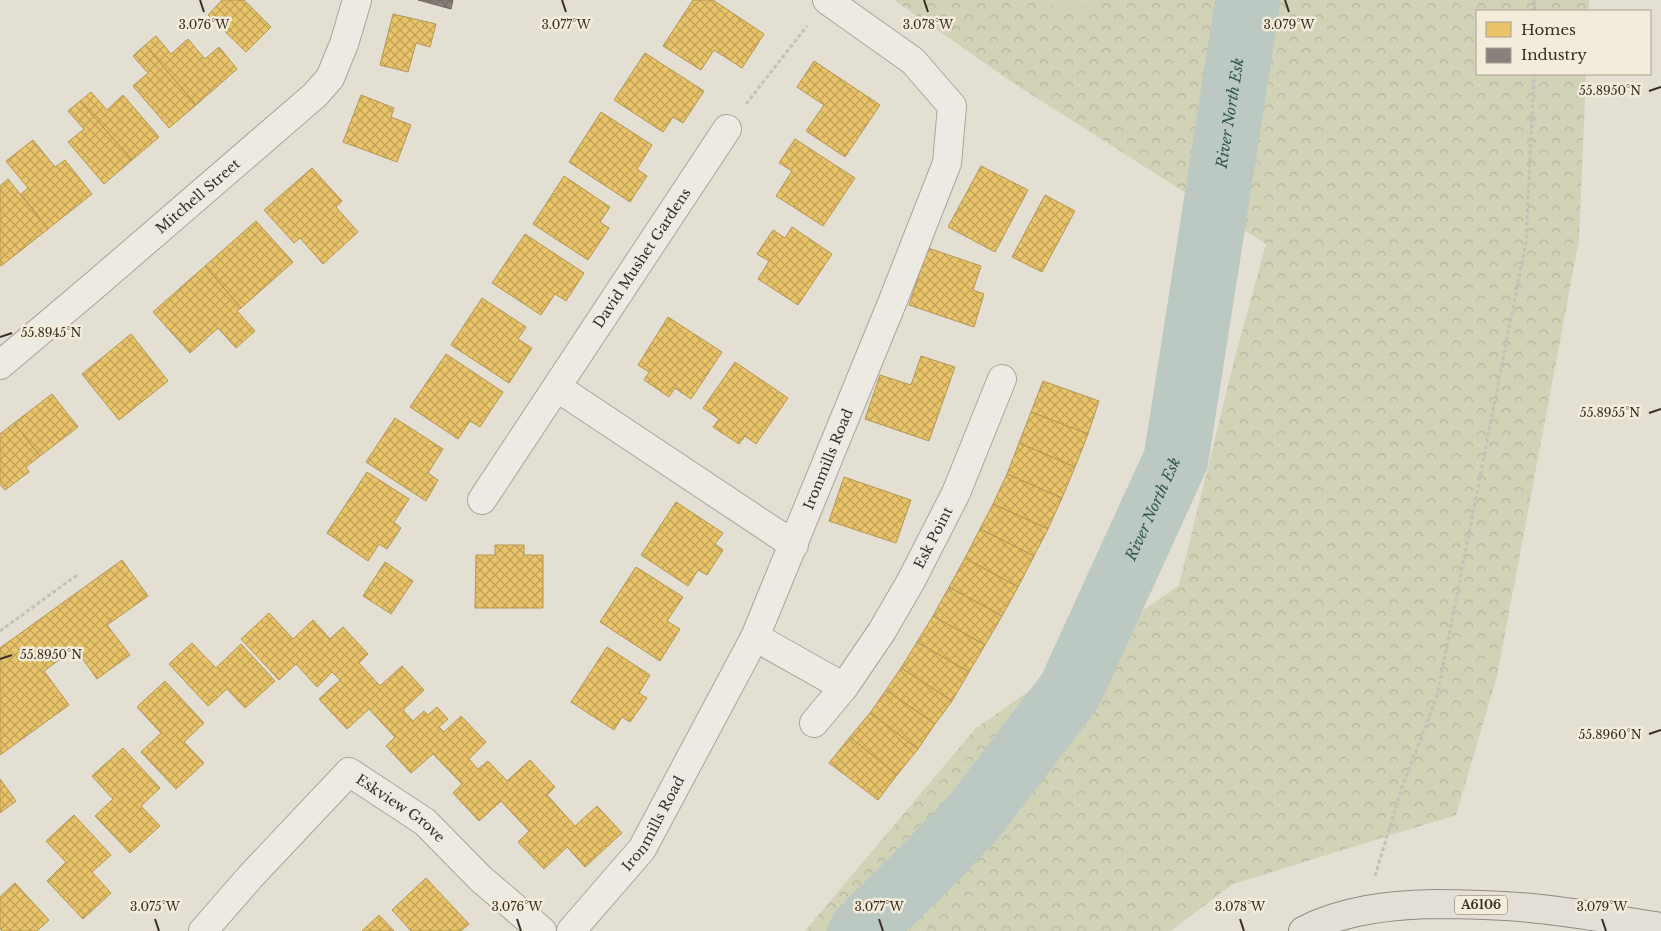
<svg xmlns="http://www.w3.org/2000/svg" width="1661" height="931" viewBox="0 0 1661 931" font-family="'Libre Baskerville',serif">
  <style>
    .grass { fill: #d2d2b7 }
    .forest { fill: url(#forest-crowns) }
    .homes { fill: url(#homes-cross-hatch); stroke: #b49755 }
    .industry { fill: url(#industry-cross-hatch); stroke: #716861 }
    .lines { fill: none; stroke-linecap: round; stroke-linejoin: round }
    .river { stroke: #bcc9c2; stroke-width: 65 }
    .minor-casing { stroke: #aaa49b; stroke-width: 30 }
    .major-casing { stroke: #908a82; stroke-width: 30 }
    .path { stroke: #c5c1ba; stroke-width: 3; stroke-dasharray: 4 2.5; stroke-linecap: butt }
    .minor { stroke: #eceae3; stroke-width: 28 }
    .major { stroke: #e3dfd6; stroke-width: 28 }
    .ticks { fill: none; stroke: #382e23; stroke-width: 2 }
    .labels { text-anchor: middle; stroke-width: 5; stroke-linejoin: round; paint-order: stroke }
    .shield { fill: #f3ecdb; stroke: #70675a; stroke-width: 1 }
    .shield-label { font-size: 12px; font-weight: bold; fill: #382e23 }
    .street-label { font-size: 14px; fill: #382e23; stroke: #f3ecdb }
    .water-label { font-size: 15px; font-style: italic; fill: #345655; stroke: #f3ecdb }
    .ticks-label { font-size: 12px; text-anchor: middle; fill: #382e23; stroke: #f3ecdb; stroke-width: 5; stroke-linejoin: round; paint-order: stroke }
  </style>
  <defs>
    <pattern id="forest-crowns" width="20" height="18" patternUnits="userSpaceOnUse" patternTransform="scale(1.25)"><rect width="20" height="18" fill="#d2d2b7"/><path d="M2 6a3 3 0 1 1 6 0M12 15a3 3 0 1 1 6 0" fill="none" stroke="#b5b59d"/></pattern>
    <pattern id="homes-cross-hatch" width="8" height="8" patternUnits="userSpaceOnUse" patternTransform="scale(1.25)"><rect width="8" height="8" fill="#e9c46a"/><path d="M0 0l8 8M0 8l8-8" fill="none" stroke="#bea057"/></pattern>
    <pattern id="industry-cross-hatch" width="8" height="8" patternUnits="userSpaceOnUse" patternTransform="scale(1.25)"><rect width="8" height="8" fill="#8a817c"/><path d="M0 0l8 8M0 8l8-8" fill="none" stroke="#726a65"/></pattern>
  </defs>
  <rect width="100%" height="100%" fill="#e4dfd3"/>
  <path class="grass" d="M1036,0H1087L1081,15Z"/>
  <path class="forest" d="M894,0H1036L1081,15L1087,0H1589V11H1477V74H1586L1579,240L1497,676L1456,815L1233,884L1170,931H805L975,729L1179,585L1235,357L1266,244L1015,84Z"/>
  <g class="homes">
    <path d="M222,0H244L271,27L246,52L208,15Z"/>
    <path d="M693,0H713L764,34L742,68L714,50L701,70L663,46Z"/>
    <path d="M393,14L436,24L430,47L416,43L408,72L380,65Z"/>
    <path d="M156,36L171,54L188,39L205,59L219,47L237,69L196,105L145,45Z"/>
    <path d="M145,45L196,105L169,128L133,86L148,73L133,56Z"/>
    <path d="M645,53L704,91L683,123L673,117L663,132L614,100Z"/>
    <path d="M814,61L880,105L845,157L806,131L824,105L797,87Z"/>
    <path d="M91,92L107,110L123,95L159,137L132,160L80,101Z"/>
    <path d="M361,95L394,108L391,117L411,125L397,162L343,142Z"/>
    <path d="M80,101L132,160L104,184L68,142L84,129L68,111Z"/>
    <path d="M601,112L652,145L637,169L647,176L630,202L569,162Z"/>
    <path d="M795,139L855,178L823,226L776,196L792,171L779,163Z"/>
    <path d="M33,140L55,167L65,160L92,194L48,229L21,194L28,188L6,161Z"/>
    <path d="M981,166L1028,190L995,252L948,227Z"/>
    <path d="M312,168L342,201L336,207L358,232L323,264L300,238L294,243L264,210Z"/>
    <path d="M564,176L610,207L600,222L609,228L588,260L533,224Z"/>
    <path d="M8,179L48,229L1,266L0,265V186Z"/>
    <path d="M1045,195L1075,211L1042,272L1012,257Z"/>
    <path d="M256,221L293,262L241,308L205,266Z"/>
    <path d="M792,227L832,254L798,305L758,279L769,261L757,254L773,230L785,238Z"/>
    <path d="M525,234L584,273L566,301L555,294L541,315L492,283Z"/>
    <path d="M928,248L981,266L973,290L984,294L974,327L909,305Z"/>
    <path d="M205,266L241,308L237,311L255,331L236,348L218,328L190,353L153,312Z"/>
    <path d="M482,298L526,327L518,339L532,348L509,383L451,345Z"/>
    <path d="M668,317L722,352L691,399L675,388L669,397L644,380L649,372L638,365Z"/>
    <path d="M131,334L168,381L119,420L82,374Z"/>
    <path d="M446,354L503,392L480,427L470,421L458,439L410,407Z"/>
    <path d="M921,356L955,367L929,441L865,419L880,375L911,385Z"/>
    <path d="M735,362L788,398L756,444L745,436L739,444L713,427L719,419L703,408Z"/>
    <path d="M1043,381L1099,401L1088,434L1031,412Z"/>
    <path d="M52,394L78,427L40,456L14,423Z"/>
    <path d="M1031,412L1088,434L1075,467L1019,443Z"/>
    <path d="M395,418L443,449L428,473L438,480L426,501L366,462Z"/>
    <path d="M14,423L40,456L26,467L29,472L5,490L0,484V434Z"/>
    <path d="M1019,443L1075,467L1062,498L1007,474Z"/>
    <path d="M367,472L409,499L394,522L401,528L387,549L379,544L368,561L327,533Z"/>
    <path d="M1007,474L1062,498L1048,529L993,504Z"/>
    <path d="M844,477L911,500L896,543L829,521Z"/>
    <path d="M676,502L723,533L715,544L723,550L707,575L698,570L688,586L641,555Z"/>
    <path d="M993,504L1048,529L1034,556L980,529Z"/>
    <path d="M980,529L1034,556L1018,587L965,558Z"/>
    <path d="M495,545H524V555H543V608H475L476,555H495Z"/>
    <path d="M965,558L1018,587L1002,616L949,587Z"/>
    <path d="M122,560L148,596L107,625L130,655L97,679L75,648L44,671L69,705L0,755V648Z"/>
    <path d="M385,562L413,581L391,614L363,596Z"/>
    <path d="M636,567L683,597L667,621L680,629L660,661L600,622Z"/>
    <path d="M949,587L1002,616L985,645L933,616Z"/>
    <path d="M269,613L293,639L313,620L330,639L343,627L368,654L359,663L380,686L402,666L424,690L403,710L413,721L424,711L428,715L437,707L448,719L439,727L444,732L461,716L486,742L469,759L478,769L488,761L507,781L530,760L555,787L547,795L575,826L597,806L622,833L585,867L567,847L544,869L518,842L529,831L501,801L479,821L453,793L462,784L433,754L411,773L386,746L395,737L369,709L347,729L319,699L340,680L332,672L317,687L296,664L279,680L241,639Z"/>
    <path d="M933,616L985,645L969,672L917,642Z"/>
    <path d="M917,642L969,672L952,701L901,668Z"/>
    <path d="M192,643L216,668L241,644L275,681L245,708L227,689L208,706L169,664Z"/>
    <path d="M607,647L650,675L639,693L647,698L630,722L622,717L614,730L571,702Z"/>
    <path d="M901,668L952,701L935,724L886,690Z"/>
    <path d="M165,681L204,723L184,742L204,763L176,789L141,752L161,733L137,707Z"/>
    <path d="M886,690L935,724L918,749L870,713Z"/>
    <path d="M870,713L918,749L897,775L850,737Z"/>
    <path d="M850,737L897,775L878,800L829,763Z"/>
    <path d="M123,748L160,788L141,806L160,826L130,853L95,816L113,799L92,776Z"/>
    <path d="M0,779L16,801L0,813Z"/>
    <path d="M74,815L111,855L92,872L111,893L83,919L47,881L66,862L46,841Z"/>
    <path d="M426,878L469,924L461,931H411L392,910Z"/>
    <path d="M15,883L49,920L37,931H2L0,929V897Z"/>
    <path d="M379,915L394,931H362Z"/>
  </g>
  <path class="industry" d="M418,0H453L451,9Z"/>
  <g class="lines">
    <path class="river" id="s1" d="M861,931L918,875L973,818L1070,691L1176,459L1248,0"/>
    <defs>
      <g id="minor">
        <path id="s2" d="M0,365L96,284L315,95L330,78L344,44L357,0"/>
        <path d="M558,388L794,545"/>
        <path id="s3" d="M482,500L727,129"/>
        <path d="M755,637L844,687"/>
        <path id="s4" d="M814,723L844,687L882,631L911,581L956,493L1002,379"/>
        <path id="s5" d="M203,931L250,877L349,772L425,822L481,879L542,931"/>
        <path id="s6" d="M571,931L642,849L755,637L892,303L947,163L952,106L913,61L827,0"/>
      </g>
      <path id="major" d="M1303,931C1342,910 1390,905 1433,904C1469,904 1505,905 1540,909C1580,913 1621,921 1661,927"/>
    </defs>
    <use href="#minor" class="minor-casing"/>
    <use href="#major" class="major-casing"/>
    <g class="path">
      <path d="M1534,0L1535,11"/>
      <path d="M746,104L807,26"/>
      <path d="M0,631L77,575"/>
      <path d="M1375,876L1401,790L1437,696L1526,242L1534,74"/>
    </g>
    <use href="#minor" class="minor"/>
    <use href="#major" class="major"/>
  </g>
  <path class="ticks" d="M200,0L204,12M562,0L566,12M924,0L928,12M1285,0L1289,12M1649,91L1661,87M0,337L12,333M1649,413L1661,409M0,659L12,655M1649,734L1661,730M155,919L159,931M517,919L521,931M879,919L883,931M1240,919L1244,931M1602,919L1606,931"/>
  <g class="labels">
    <rect class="shield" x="1455" y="895.5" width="52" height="19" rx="4"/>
    <g class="shield-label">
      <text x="1481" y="909">A6106</text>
    </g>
    <g class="street-label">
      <text dy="5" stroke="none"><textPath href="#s2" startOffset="260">Mitchell Street</textPath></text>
      <text dy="5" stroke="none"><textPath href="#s3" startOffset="290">David Mushet Gardens</textPath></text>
      <text dy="5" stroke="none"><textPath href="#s6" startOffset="541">Ironmills Road</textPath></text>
      <text dy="5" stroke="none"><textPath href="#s4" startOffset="221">Esk Point</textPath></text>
      <text dy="5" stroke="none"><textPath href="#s5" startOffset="279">Eskview Grove</textPath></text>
      <text dy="5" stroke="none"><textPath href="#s6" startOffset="136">Ironmills Road</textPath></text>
    </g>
    <g class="water-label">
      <text dy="5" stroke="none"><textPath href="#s1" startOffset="924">River North Esk</textPath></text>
      <text dy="5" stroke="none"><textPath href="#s1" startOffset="519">River North Esk</textPath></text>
    </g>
  </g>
  <g class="ticks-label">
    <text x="1289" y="29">3.079°W</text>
    <text x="204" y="29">3.076°W</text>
    <text x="566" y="29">3.077°W</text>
    <text x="928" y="29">3.078°W</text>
    <text x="1610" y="95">55.8950°N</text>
    <text x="51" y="337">55.8945°N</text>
    <text x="1610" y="417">55.8955°N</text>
    <text x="51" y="659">55.8950°N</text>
    <text x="1610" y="739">55.8960°N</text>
    <text x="155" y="911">3.075°W</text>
    <text x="517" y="911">3.076°W</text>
    <text x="879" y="911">3.077°W</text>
    <text x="1240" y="911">3.078°W</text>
    <text x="1602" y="911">3.079°W</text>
  </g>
  <rect x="1476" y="10" width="175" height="65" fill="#f3ecdb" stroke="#a8a091"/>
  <rect x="1486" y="22" width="25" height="15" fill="#e9c46a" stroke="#a8a091"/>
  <text x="1521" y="35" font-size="15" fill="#382e23">Homes</text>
  <rect x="1486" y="48" width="25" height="15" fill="#8a817c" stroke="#a8a091"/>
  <text x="1521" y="60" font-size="15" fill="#382e23">Industry</text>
</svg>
